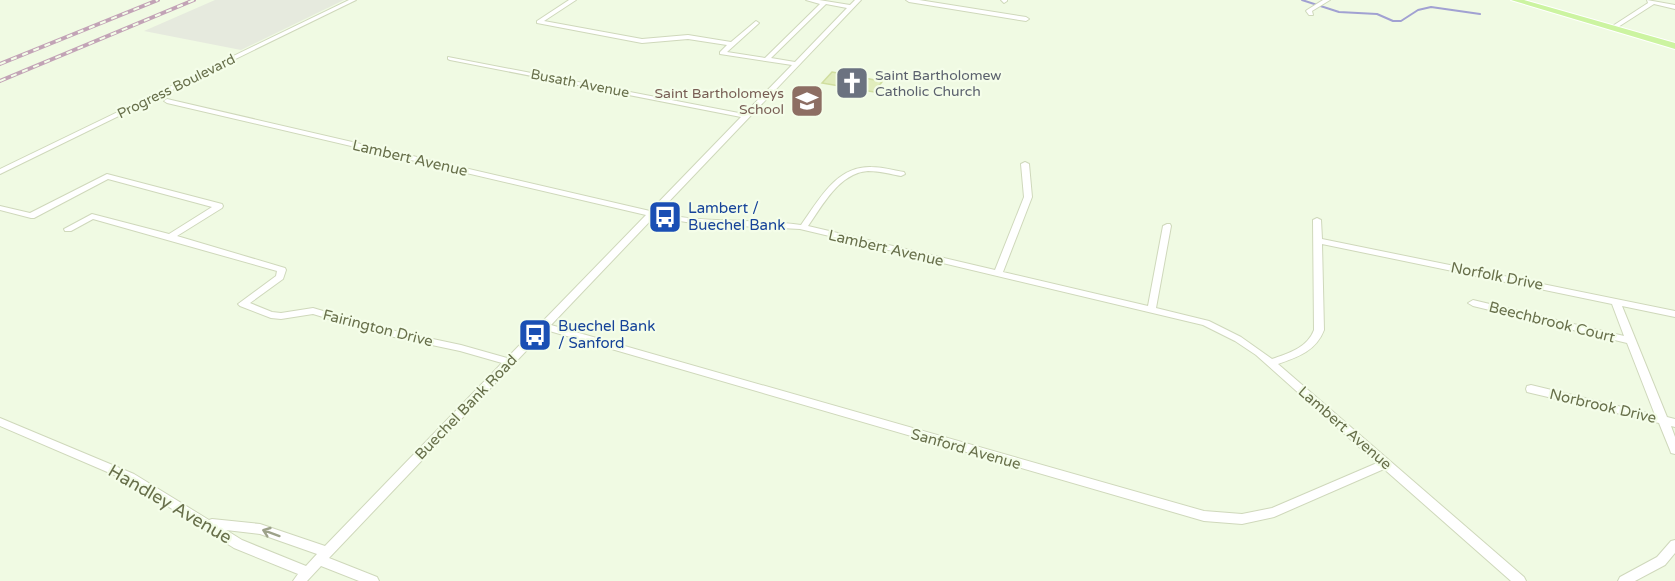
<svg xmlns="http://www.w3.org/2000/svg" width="1675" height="581" viewBox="0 0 1675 581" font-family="'Varela Round',sans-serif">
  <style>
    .industrial { fill: #e6eade }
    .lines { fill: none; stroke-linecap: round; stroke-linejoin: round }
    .stream { stroke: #a1a1d2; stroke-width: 2 }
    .building { fill: #e1edbd; stroke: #d0de9f; stroke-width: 1.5 }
    .street-casing { stroke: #cfd8bb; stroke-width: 2 }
    .primary-casing { stroke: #fff; stroke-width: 2 }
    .street { fill: #fff; fill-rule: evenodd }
    .primary { fill: #ccf4a1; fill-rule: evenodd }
    .rail-casing { stroke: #c2a3b6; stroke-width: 4 }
    .rail { stroke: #f4fde9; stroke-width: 2; stroke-dasharray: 6; stroke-linecap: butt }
    .oneway { stroke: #9da28a }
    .labels { text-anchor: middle; stroke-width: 4.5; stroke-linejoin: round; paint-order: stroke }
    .far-worship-label { font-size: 14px; fill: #5b616d; stroke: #f4fde9; text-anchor: start }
    .far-street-label { font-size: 14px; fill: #68704b; stroke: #f4fde9 }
    .far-education-label { font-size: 14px; fill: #785e54; stroke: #f4fde9; text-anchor: end }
    .street-label { font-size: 15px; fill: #68704b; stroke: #f4fde9 }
    .transit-label { font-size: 15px; fill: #164399; stroke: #f4fde9; text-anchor: start }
    .near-street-label { font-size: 18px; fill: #68704b; stroke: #f4fde9 }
  </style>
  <rect width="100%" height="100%" fill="#f0fae3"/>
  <path class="industrial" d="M215,0H344L241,50L144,31Z"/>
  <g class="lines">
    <path class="stream" d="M1302,0L1339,12L1377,14L1393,21H1401L1418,10L1431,7L1480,14"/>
  </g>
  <path class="building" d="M832,72L875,80L882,82L874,92L822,83Z"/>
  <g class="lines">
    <defs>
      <g id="street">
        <path d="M349,0H356L0,174V169Z"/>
        <path d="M569,0H576L544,21L642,39L688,35L731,42L756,21L759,23L758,24L727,52L765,58L820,4L806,0H819L850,5L855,0H861L658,213C705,224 754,218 801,225C819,200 836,166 871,167C882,167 893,170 904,172L905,174L901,176C891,174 879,171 868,171C839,173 823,205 808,226L995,270L1024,197L1021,164L1025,162L1029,164L1032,197L1003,272L1148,306L1163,226L1167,224H1170L1171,226L1156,308L1209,321L1241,337L1272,359C1289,353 1307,348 1314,330L1313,220L1317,218L1321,220L1322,239L1675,311V317L1622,306L1667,417L1675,419V427L1671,426L1675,437V454L1671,453L1670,450L1659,423L1531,393L1527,392L1526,389L1527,386L1531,385L1655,415L1627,343L1473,306L1468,303L1473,300L1624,336L1612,304L1322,244L1324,330C1316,351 1298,357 1278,364L1524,577L1526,581H1511L1384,469L1274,517L1242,524L1204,521L546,330L329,558L377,577L379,581H359L321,566L307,581H293L298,574L234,548L126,480L0,426V418L134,474L209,520L212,519L260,524L325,546L502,363L460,351L380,334L313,314L281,319L271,318L240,306L238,304L276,276L277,271L93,219L71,231H65L64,229L92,214L169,234L212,207L108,179L34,218H31L0,210V206L30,213L107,174L222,204L223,206L222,208L177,236L285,268L286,270L283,279L250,303L272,312L281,313L313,308L381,328L461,345L507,358L646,215L167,103L164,101L167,99L650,211L741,117L450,60L448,59V57L744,114L792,65L720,54V52L727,45L688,39L642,43L537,23V21ZM826,4L847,8L795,62L771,58ZM654,217L699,224L800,229L1203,325L1235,341L1256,355L1377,463L1272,508L1242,514L1204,511L551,325ZM226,530L260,534L317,554L306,566L242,540Z"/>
        <path d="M906,0H919L1026,17L1029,19L1026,21L909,2Z"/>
        <path d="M1001,0H1007V1L1004,3Z"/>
        <path d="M1323,0H1330L1312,11L1313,15H1309L1306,11L1307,10Z"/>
        <path d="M1647,0L1675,5V9L1654,4L1615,29H1611V27L1648,3Z"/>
        <path d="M1675,540V553L1665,565L1635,581H1618L1620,577L1657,557L1671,541Z"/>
      </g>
      <path id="primary" d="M1511,0H1524L1675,43V49Z"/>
    </defs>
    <use href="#street" class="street-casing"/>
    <use href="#primary" class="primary-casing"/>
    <use href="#street" class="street"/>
    <use href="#primary" class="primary"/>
    <defs>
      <g id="rail">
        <path d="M0,64L158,0"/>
        <path d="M0,81L194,0"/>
      </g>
    </defs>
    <use href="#rail" class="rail-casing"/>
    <use href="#rail" class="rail"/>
  </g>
  <defs><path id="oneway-shaft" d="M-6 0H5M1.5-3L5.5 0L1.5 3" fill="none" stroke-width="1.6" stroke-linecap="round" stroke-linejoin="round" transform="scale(1.5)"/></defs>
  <use class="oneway" href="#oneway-shaft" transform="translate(271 533) rotate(-160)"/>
  <defs>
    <symbol id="church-square" viewBox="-11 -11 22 22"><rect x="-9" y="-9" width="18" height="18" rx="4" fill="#6b7280" stroke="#f4fde9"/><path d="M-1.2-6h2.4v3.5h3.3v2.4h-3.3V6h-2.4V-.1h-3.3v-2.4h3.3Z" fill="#fff"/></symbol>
    <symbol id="school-square" viewBox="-11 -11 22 22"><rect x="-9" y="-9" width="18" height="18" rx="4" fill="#8d6e63" stroke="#f4fde9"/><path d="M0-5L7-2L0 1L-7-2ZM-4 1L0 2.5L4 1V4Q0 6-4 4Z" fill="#fff"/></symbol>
    <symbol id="bus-square" viewBox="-11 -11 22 22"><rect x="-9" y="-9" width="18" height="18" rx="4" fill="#1a4fb4" stroke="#f4fde9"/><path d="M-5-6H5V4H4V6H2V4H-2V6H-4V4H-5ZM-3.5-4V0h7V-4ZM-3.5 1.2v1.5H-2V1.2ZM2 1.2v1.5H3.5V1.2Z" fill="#fff"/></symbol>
  </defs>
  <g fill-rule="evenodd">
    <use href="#church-square" x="833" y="64" width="38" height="38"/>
    <use href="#school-square" x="788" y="82" width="38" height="38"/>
    <use href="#bus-square" x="646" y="198" width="38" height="38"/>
    <use href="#bus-square" x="516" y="316" width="38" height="38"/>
  </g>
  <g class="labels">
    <g class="far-worship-label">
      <text x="875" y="80">Saint Bartholomew<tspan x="875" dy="16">Catholic Church</tspan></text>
    </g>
    <g class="far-street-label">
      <text transform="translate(580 83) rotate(11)" y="5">Busath Avenue</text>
      <text transform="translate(176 86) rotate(-26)" y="5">Progress Boulevard</text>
    </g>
    <g class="far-education-label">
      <text x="784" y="98">Saint Bartholomeys<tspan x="784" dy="16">School</tspan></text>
    </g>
    <g class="street-label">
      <text transform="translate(410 158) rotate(13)" y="5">Lambert Avenue</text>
      <text transform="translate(886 248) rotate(13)" y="5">Lambert Avenue</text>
      <text transform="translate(1497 276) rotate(11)" y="5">Norfolk Drive</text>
      <text transform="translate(1552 322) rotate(14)" y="5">Beechbrook Court</text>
      <text transform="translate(378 328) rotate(14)" y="5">Fairington Drive</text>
      <text transform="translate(1603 406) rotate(13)" y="5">Norbrook Drive</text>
      <text transform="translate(466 407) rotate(-46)" y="5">Buechel Bank Road</text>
      <text transform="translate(1345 428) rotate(41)" y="5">Lambert Avenue</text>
      <text transform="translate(966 449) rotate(16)" y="5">Sanford Avenue</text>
    </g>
    <g class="transit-label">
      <text x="688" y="213">Lambert /<tspan x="688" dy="17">Buechel Bank</tspan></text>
      <text x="558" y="331">Buechel Bank<tspan x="558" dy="17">/ Sanford</tspan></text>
    </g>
    <g class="near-street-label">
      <text transform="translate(170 504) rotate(30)" y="6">Handley Avenue</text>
    </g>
  </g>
</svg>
